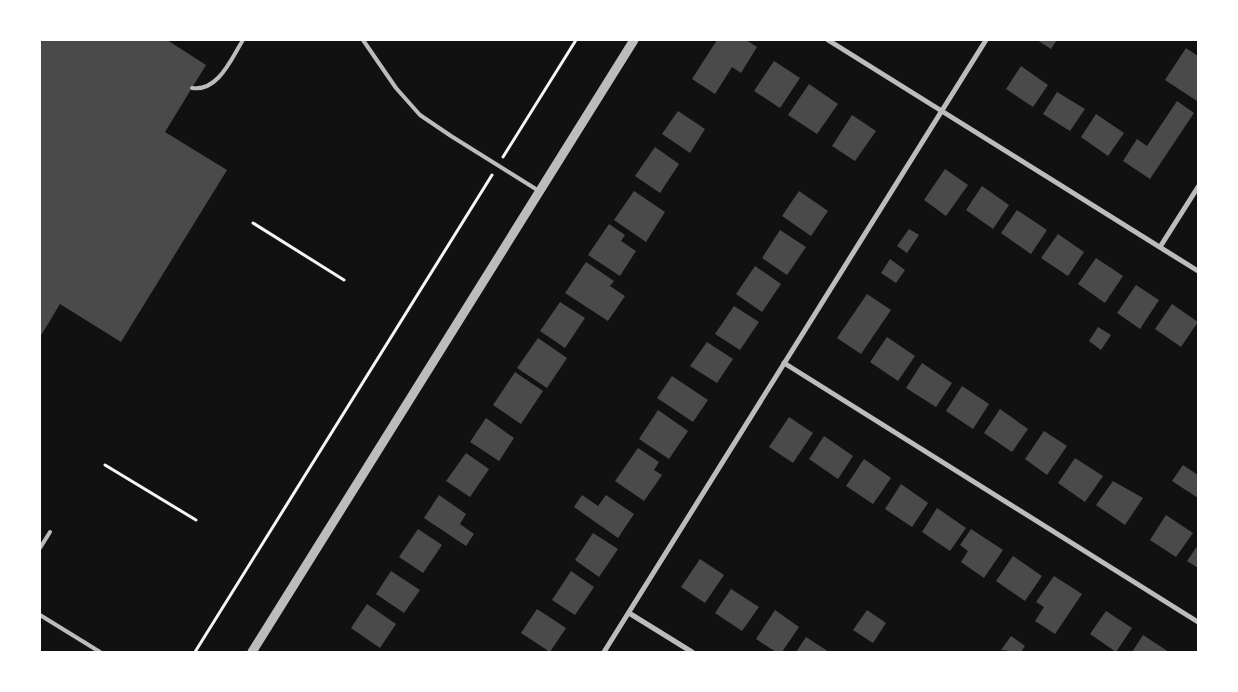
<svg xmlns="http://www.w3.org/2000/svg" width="1238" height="692" viewBox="0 0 1238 692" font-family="'DejaVu Sans',sans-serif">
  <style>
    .building { fill: #4a4a4a }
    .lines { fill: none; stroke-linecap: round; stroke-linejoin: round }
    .path { stroke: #f5f5f5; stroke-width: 3 }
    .service { stroke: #bcbcbc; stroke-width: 4 }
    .minor { stroke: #bcbcbc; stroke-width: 5 }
    .tertiary { stroke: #bcbcbc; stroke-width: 9 }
  </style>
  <rect width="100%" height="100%" fill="#111"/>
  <g class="building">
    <path d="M40,40H167L206,65L165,132L227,170L121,342L60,304L40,337Z"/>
    <path d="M717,40H746L757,47L741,73L732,67L715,94L692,79Z"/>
    <path d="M1037,40H1057L1051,49Z"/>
    <path d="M1186,48L1198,56L1197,101L1165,80Z"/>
    <path d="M774,61L800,78L780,108L754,91Z"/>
    <path d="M1021,66L1048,85L1033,107L1006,89Z"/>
    <path d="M809,84L838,104L817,134L788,115Z"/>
    <path d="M1057,92L1085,109L1070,131L1043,114Z"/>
    <path d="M1177,101L1194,113L1150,179L1123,161L1137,139L1147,146Z"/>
    <path d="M678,111L705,129L690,153L662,134Z"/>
    <path d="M1096,114L1124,133L1108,156L1081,137Z"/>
    <path d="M852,115L876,131L855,161L832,146Z"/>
    <path d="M655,147L679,164L660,193L635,176Z"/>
    <path d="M945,169L968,185L946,216L924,200Z"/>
    <path d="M982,186L1009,205L993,229L966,210Z"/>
    <path d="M634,191L665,212L646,242L614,220Z"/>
    <path d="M799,191L828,211L811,236L782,216Z"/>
    <path d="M1017,210L1047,230L1031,254L1001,233Z"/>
    <path d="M609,224L625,235L621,241L636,251L620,276L588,255Z"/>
    <path d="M909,229L919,235L907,253L897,246Z"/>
    <path d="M780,230L806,247L787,275L762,258Z"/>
    <path d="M1058,234L1084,252L1068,276L1041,258Z"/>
    <path d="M1096,258L1123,276L1105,303L1078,284Z"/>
    <path d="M890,259L905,270L896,283L881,273Z"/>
    <path d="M586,262L614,281L610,286L625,296L608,321L565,293Z"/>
    <path d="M755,266L781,284L762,312L736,294Z"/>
    <path d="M1136,285L1159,300L1140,329L1117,313Z"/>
    <path d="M867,294L891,310L861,354L837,338Z"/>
    <path d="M560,302L585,318L565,348L540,331Z"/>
    <path d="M1172,304L1198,322L1181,347L1155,329Z"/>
    <path d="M734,306L759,322L740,350L715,334Z"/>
    <path d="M1098,327L1111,335L1101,350L1089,341Z"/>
    <path d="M887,337L915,356L898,381L870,362Z"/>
    <path d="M538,338L567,358L547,388L517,368Z"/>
    <path d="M707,342L733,359L717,383L690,366Z"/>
    <path d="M922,363L952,383L936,407L906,388Z"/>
    <path d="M515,372L543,391L521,424L493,405Z"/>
    <path d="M672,376L708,400L693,422L657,398Z"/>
    <path d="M962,386L989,404L973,429L946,411Z"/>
    <path d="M1000,409L1028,429L1012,452L984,433Z"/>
    <path d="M658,410L688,431L669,459L639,439Z"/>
    <path d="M789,417L813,433L793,463L769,447Z"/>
    <path d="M486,418L514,438L499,461L470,442Z"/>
    <path d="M1044,431L1067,446L1047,475L1025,459Z"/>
    <path d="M824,436L853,456L838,479L809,459Z"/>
    <path d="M638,448L659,462L654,470L662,475L644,501L615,481Z"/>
    <path d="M466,453L489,469L470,497L446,481Z"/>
    <path d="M1075,458L1103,476L1085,502L1058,483Z"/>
    <path d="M864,459L891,478L873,504L846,486Z"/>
    <path d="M1183,465L1198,475V498L1172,481Z"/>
    <path d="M1113,481L1143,498L1125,525L1096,505Z"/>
    <path d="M901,484L928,503L912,527L885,509Z"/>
    <path d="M439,495L466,514L460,524L474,534L466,546L424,518Z"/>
    <path d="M582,495L598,506L606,495L634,514L618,538L574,507Z"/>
    <path d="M937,508L966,528L950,551L922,532Z"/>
    <path d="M1166,515L1193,533L1176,557L1150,540Z"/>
    <path d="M418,529L442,545L423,573L399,557Z"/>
    <path d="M971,529L1003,550L984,578L961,562L968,551L960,545Z"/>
    <path d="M593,533L618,549L599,577L575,560Z"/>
    <path d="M1198,545V568L1187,561Z"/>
    <path d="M1013,556L1042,576L1025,601L996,581Z"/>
    <path d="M700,559L724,575L705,603L681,587Z"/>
    <path d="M391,571L420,590L404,613L376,594Z"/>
    <path d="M571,571L594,587L575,615L552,600Z"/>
    <path d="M1054,576L1082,594L1055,634L1035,621L1044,607L1036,602Z"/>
    <path d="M731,589L759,607L742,631L715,613Z"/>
    <path d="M367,604L396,624L380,648L351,628Z"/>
    <path d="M537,609L566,628L550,652L521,633Z"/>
    <path d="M775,610L799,627L782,652H776L756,639Z"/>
    <path d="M867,610L886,623L873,643L853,630Z"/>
    <path d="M1106,611L1132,628L1116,652L1090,634Z"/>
    <path d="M1143,635L1169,652H1132Z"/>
    <path d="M1011,636L1025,646L1021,652L1001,650Z"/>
    <path d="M806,637L829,652H796Z"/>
  </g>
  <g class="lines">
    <g class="path">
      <path d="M503,157L576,40"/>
      <path d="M253,223L344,280"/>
      <path d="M105,465L196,520"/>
      <path d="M195,652L492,175"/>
    </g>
    <g class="service">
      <path d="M363,40L396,88L420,115L451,136L539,191"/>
      <path d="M192,88C218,92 231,59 243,40"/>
      <path d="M40,548L50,532"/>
      <path d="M40,615L100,652"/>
    </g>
    <g class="minor">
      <path d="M828,40L1198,271"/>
      <path d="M1160,247L1198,187"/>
      <path d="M784,363L1198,622"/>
      <path d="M629,613L692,652"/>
      <path d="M604,652L986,40"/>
    </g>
    <path class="tertiary" d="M252,652L634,40"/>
  </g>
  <rect width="1238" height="692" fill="none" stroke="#ffffff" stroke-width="82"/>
</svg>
